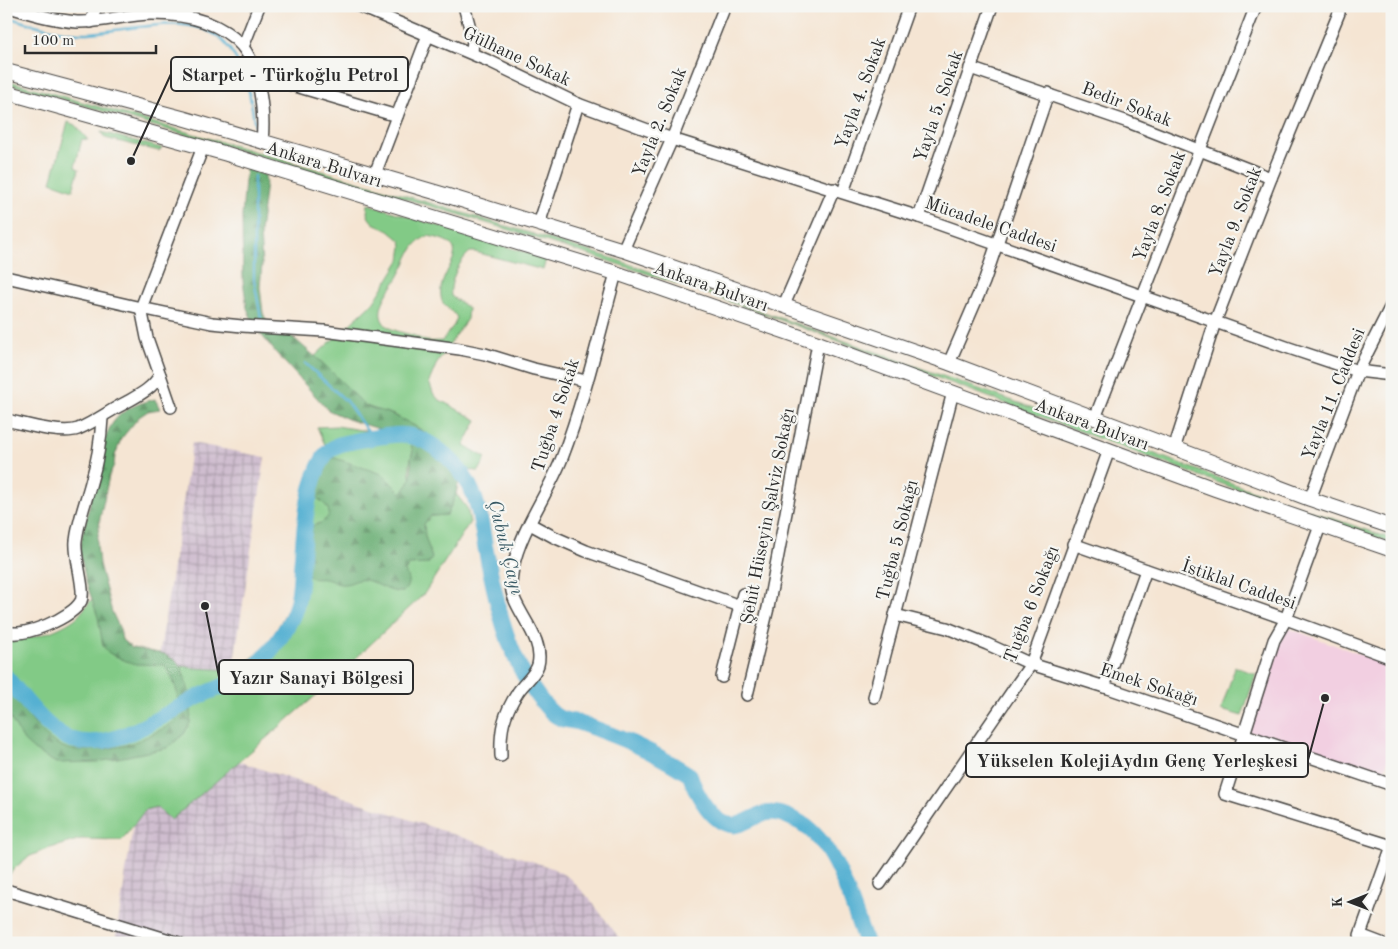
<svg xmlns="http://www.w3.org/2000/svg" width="1398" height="949" viewBox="0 0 1398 949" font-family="'Old Standard TT',serif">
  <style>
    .built { fill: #f2cfe1 }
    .industrial { fill: url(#industrial-grid) }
    .grass { fill: #82ca86; stroke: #567a58; fill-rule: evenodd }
    .forest { fill: url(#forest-firs); stroke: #4a6c4f }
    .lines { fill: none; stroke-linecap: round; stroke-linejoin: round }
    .stream { stroke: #54b0d2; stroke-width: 2.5 }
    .river { stroke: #54b0d2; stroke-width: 16 }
    .minor-casing { stroke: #494744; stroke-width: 14 }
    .major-casing { stroke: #494744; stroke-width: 16 }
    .minor { stroke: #fff; stroke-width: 11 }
    .major { stroke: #fff; stroke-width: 14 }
    .labels { text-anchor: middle; stroke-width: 4.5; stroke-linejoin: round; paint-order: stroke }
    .street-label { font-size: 18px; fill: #2b2b2b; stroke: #f6f6f2 }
    .water-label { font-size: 19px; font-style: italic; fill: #395a65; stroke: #f6f6f2 }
    .leader { fill: none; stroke: #2b2b2b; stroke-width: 2 }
    .callout-dot { fill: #2b2b2b; stroke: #f6f6f2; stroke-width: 2 }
    .callout { fill: #f6f6f2; stroke: #2b2b2b; stroke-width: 2 }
    .callout-label { font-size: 19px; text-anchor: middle; font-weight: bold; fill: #2b2b2b }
  </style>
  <defs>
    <pattern id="industrial-grid" width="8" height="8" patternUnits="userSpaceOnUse" patternTransform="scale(1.25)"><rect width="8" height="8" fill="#cfbdcf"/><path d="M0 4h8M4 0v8" fill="none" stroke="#a89aa8"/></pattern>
    <pattern id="forest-firs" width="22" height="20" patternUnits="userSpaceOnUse" patternTransform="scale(1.25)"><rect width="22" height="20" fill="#69ae73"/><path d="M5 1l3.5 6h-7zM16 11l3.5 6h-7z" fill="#578e5f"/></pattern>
  </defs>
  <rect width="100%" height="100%" fill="#f6f6f2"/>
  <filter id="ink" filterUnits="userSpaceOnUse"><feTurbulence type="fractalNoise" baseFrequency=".02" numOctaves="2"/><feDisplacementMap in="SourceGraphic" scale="10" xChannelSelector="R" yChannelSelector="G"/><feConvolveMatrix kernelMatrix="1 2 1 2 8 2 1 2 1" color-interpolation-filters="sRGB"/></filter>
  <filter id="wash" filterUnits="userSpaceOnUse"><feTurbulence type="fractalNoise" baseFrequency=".0096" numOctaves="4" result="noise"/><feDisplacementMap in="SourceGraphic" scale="20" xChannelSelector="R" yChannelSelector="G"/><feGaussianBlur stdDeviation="1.12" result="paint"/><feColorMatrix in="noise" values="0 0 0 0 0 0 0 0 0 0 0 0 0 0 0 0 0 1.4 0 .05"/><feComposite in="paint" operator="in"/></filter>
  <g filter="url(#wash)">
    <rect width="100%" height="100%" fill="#f5e5d3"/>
    <path class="built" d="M1285,627L1392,666V751L1382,776L1247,731Z"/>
    <path class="industrial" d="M192,443L265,457L220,755L552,868L568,877L589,898L623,943H115Z"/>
    <g class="grass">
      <path d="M6,80L367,184L612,258L1058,417L1242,487L1392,539V543C1127,456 870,345 605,260C407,196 206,142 6,83Z"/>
      <path d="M68,122L75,125L88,140L82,139L75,167L79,169L73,190L51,182Z"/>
      <path d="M101,132L162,148L159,151L105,138Z"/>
      <path d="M368,204L546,259L543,270L475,252H470C459,261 449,282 451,296L468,308L467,319L436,365L429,382L433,393L438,399L477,420L464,445L486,458L479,471L461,470L451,454L395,415L374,410L366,406L315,356L374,302L400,260L402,246L401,241L389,231L373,223L369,218L367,213ZM428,236C484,246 432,271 442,301C445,308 454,311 457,318L454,325L442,341C437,341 431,342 426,341C421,340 417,336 412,335C398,331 378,329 381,309C384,294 395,285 401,272C409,258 411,243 428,236Z"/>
      <path d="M337,426L373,432L410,443L413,451C404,474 416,501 424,524L431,516L447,515L456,494L467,508L470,522L424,594L320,692L171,820L156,807L145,810L122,840L81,839L47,849L28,857L16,867L6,878V639C26,642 62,630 77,617C82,612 87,605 92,599L120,629L122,640L132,648L164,654L175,660L181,666L195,668L234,670L244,664L268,646L294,597L307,487L314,466L325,445L317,427Z"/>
      <path d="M1235,667L1256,674L1242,716L1221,710Z"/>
    </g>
    <g class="forest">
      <path d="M246,168L265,175L266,183L260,232L262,265L260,287L263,313L267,322L289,334L326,366L366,406C375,410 386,411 395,416C423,428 445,445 461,470L456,494L447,515L431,516L424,524L425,536L432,558L428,564L409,565L405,571C409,580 410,585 403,592C389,593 380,584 366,580C357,578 352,584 344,584C337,585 332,580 325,579C320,578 315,580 310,577C302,572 301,541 301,532C309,524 314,527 322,522C340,511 318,497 306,493L307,487L312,483L321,480L325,460L332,457L382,474L401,493C404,489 409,485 410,480C413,469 409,463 413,451L410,443L389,432L350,420L328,410L277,354L255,327L247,308L243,281L242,216Z"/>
      <path d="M155,399L160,409L148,411L139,417L121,439L115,456L114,465L109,476L100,518L97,544L99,564L112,612L120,629L122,640L132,648L164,654L175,660L181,666L192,701L190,723L184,734L167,748L98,762L56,763L34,750L24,741L6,711V687C24,706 37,736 63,747C72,751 80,750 89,750C117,749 134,744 158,731C164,728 170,726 174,721C185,708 174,676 164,665L136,664L126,661L109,653L103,646L98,617L86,582L80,552L82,535L93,491L96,486V478C106,434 105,411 155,399Z"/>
    </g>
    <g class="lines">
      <g class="stream">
        <path d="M6,17C32,24 62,34 89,33C125,31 186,13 217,36C231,46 240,65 246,81C251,95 252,111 255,126"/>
        <path d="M254,176V280L261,318"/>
        <path d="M305,363L346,401L373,439"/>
      </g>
      <path class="river" d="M6,677C24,698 47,732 73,740C116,753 171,708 209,692C223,686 236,682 248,672C266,659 282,638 292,617C299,602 300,586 301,569C304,535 305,487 324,457C326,453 331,449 336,446C344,442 396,433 405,435C435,439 462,467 473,493C480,510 482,529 485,546C495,595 506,655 537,695C543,703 551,714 560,718C564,720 571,721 576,722C588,726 600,730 612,735C639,745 665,759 690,775C695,792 714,828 736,825C747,823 757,814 768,813C778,811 792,818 801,823C837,845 851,905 866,943"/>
    </g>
  </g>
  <g filter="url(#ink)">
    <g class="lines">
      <defs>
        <g id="minor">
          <path d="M6,6C29,13 52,20 77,22C102,23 127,14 152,14C184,14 220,21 242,46C260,68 265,115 262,141"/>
          <path d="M359,6L491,62L578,104L672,139L919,217L1289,348L1358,371L1392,375"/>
          <path d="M464,6L473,39L472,53"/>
          <path d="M91,22L96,6"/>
          <path d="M243,47L259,6"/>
          <path d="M970,68L1128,122L1271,178"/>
          <path d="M255,74L397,116"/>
          <path d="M375,174L428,35"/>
          <path d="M843,192L909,6"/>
          <path d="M919,217L992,6"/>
          <path d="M539,224L578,104"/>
          <path d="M623,250L672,139L725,6"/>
          <path d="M6,277L141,308L212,323L242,326L324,331L460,349L485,354L534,369L586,381"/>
          <path d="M784,305L834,189"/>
          <path d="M949,363L984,282L1048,93"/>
          <path d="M160,375L171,407"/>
          <path d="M1095,418L1256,6"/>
          <path d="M6,420C25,424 61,435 78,429C95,422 109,411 125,403C139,395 152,389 160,375L147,338L141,308L203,147"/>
          <path d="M1174,449L1215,322L1271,178L1339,13"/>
          <path d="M1310,499L1358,371L1392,304"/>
          <path d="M530,524L554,537L586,551L740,606"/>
          <path d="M1320,526L1286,619L1274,640L1225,794L1392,846"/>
          <path d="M1073,544L1286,619L1392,658"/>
          <path d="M895,615L947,628L987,644L1031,664L1108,688L1392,785"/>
          <path d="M6,632C24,638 72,618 81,601C86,591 74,557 76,541C78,522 85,504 90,486C97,463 101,441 102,418"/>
          <path d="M722,677L743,594"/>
          <path d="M1104,687L1146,570"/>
          <path d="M747,695L768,608L818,343"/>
          <path d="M874,697L953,392"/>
          <path d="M501,756C500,730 503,715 518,692C524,683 535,675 538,665C544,641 522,619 514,598C510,588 511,579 513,568C520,531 548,494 562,458C585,398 599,335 616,273"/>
          <path d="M880,884L1031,664L1109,450"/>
          <path d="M6,890L179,943"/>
          <path d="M1381,943L1360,935L1392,846"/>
        </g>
        <g id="major">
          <path d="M6,71L182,118L445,195L623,250L949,363L1310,499L1392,527"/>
          <path d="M6,92L227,154L616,273L818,343L1215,489L1392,550"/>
        </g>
      </defs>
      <use href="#minor" class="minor-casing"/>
      <use href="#major" class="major-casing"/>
      <use href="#minor" class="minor"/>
      <use href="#major" class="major"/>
    </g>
  </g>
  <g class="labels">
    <g class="street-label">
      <text transform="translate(517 56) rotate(25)" y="6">Gülhane Sokak</text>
      <text transform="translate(860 93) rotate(-70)" y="6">Yayla 4. Sokak</text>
      <text transform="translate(1127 104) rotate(21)" y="6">Bedir Sokak</text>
      <text transform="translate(938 106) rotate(-71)" y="6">Yayla 5. Sokak</text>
      <text transform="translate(659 122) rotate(-68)" y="6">Yayla 2. Sokak</text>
      <text transform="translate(324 164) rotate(17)" y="6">Ankara Bulvarı</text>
      <text transform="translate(1159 206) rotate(-69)" y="6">Yayla 8. Sokak</text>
      <text transform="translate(1235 222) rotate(-69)" y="6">Yayla 9. Sokak</text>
      <text transform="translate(991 224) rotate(19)" y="6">Mücadele Caddesi</text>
      <text transform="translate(711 286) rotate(19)" y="6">Ankara Bulvarı</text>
      <text transform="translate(1333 394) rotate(-68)" y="6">Yayla 11. Caddesi</text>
      <text transform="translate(555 415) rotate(-72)" y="6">Tuğba 4 Sokak</text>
      <text transform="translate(1092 424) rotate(20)" y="6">Ankara Bulvarı</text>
      <text transform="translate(767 516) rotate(-79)" y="6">Şehit Hüseyin Şalviz Sokağı</text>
      <text transform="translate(897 540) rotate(-76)" y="6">Tuğba 5 Sokağı</text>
      <text transform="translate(1239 584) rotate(19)" y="6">İstiklal Caddesi</text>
      <text transform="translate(1031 604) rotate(-69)" y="6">Tuğba 6 Sokağı</text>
      <text transform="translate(1149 684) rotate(18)" y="6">Emek Sokağı</text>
    </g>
    <g class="water-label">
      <text transform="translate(507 547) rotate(76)" y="7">Çubuk Çayı</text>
    </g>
  </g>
  <path class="leader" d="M131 161L171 74M205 606L219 677M1325 698L1308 760"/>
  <g class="callout-dot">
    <circle cx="131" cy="161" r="5"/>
    <circle cx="205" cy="606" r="5"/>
    <circle cx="1325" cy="698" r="5"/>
  </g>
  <g class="callout">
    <rect x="171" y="57" width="237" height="34" rx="5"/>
    <rect x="219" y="660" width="194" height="34" rx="5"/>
    <rect x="966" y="743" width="342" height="34" rx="5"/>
  </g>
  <g class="callout-label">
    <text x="290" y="81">Starpet - Türkoğlu Petrol</text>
    <text x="316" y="684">Yazır Sanayi Bölgesi</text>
    <text x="1137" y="767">Yükselen KolejiAydın Genç Yerleşkesi</text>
  </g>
  <rect width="1398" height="949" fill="none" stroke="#f6f6f2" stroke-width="25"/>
  <g transform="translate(1350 902) rotate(269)" stroke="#f6f6f2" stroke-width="4" paint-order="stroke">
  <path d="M0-4L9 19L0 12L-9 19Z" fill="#2b2b2b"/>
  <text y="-8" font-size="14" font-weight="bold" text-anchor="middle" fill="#2b2b2b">K</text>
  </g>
  <path d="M25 45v8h131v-8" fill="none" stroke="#2b2b2b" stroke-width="2.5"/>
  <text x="32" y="45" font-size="15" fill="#2b2b2b" stroke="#f6f6f2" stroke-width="4" paint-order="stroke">100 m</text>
</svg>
